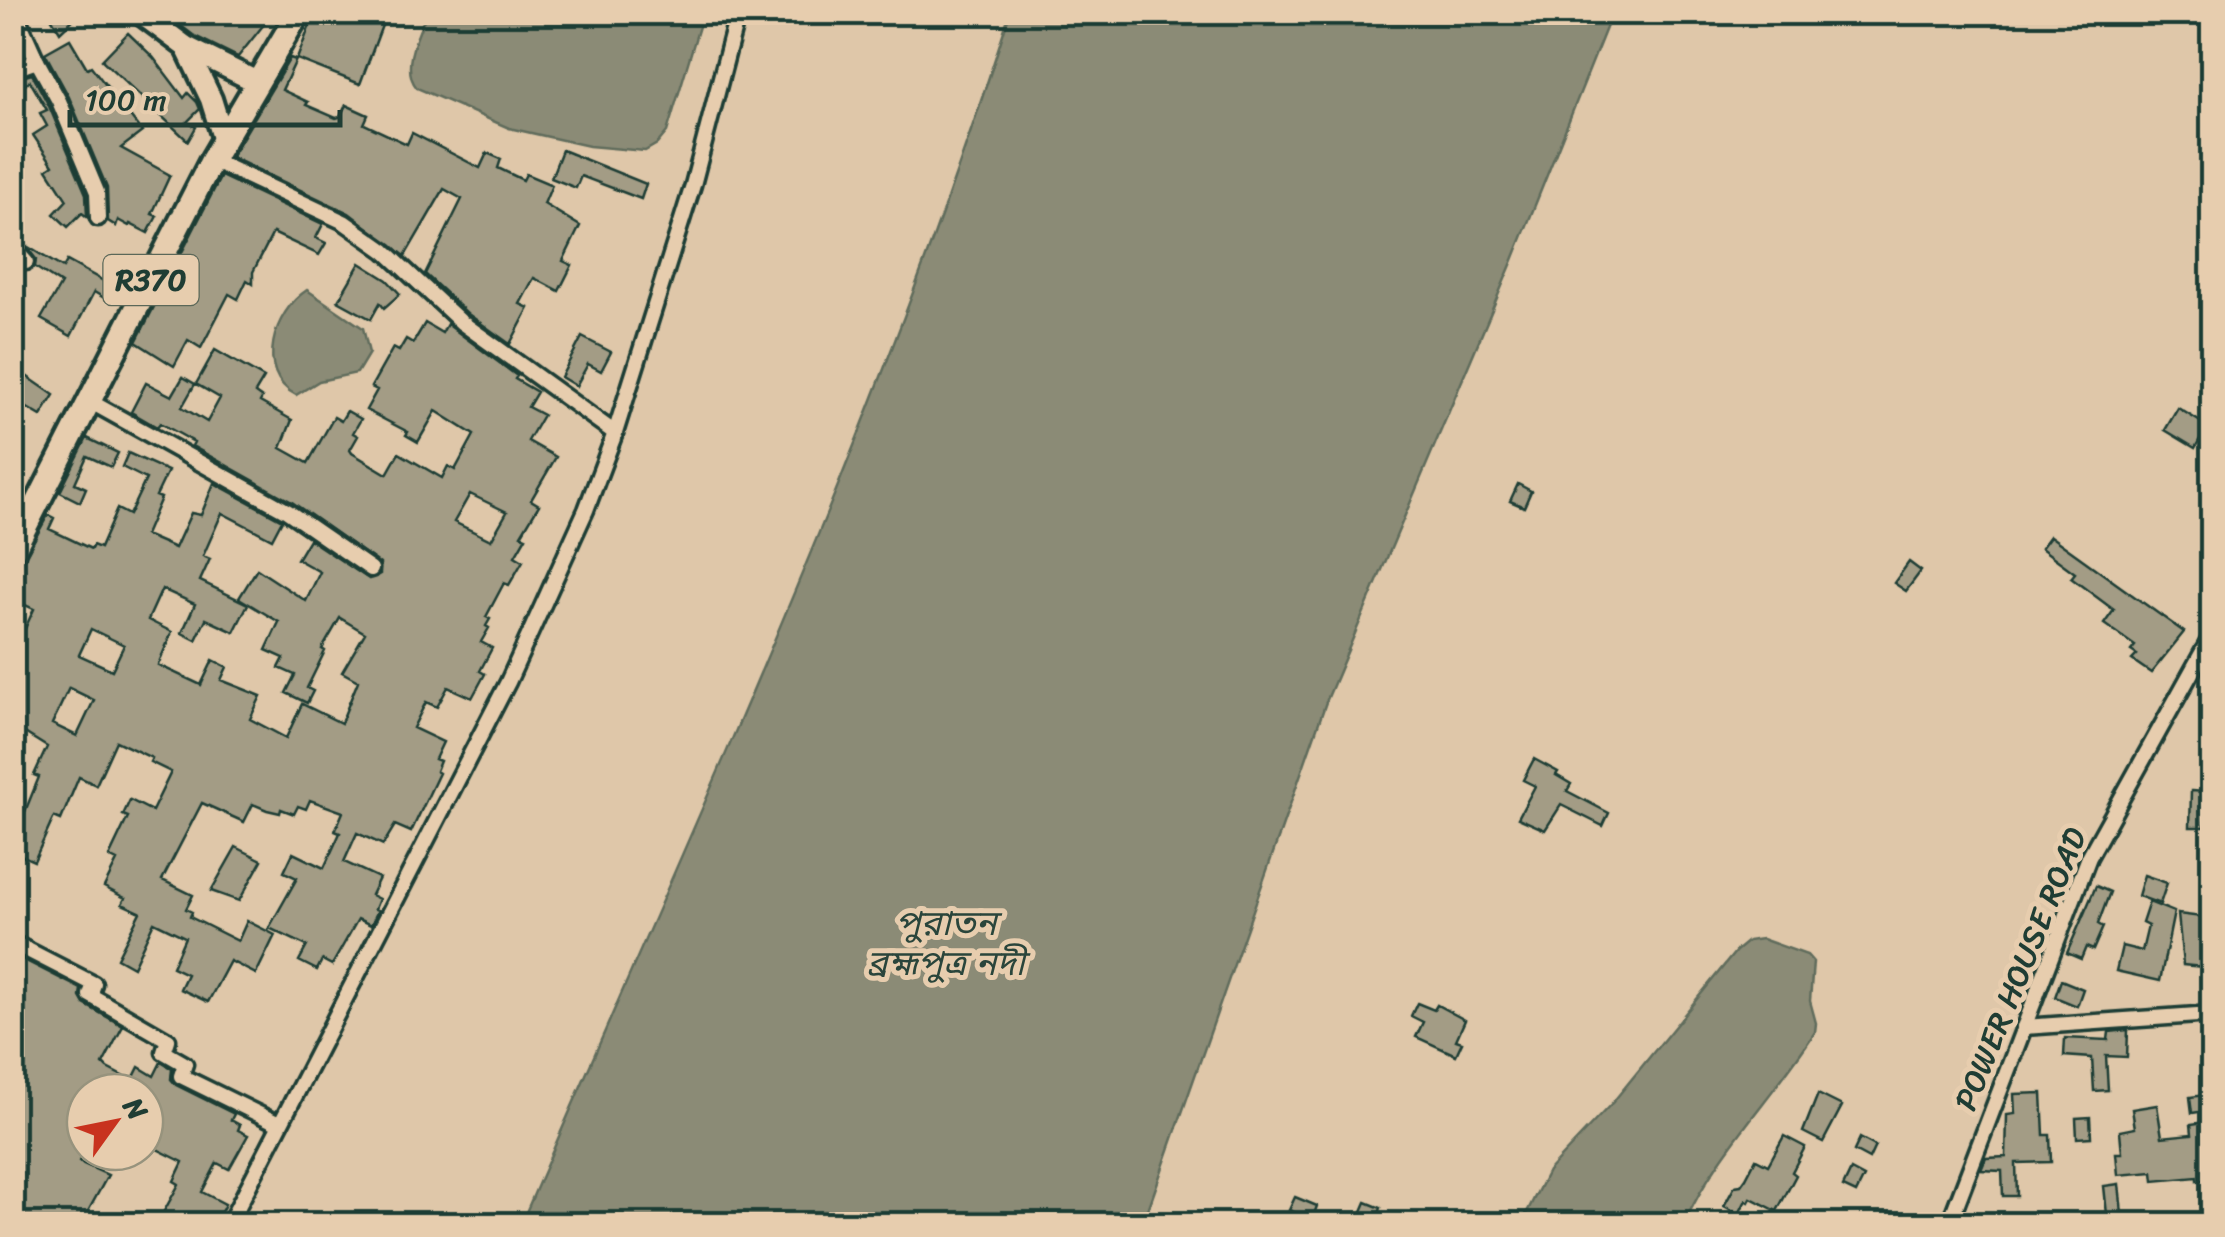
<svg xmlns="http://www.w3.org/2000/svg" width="2225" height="1237" viewBox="0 0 2225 1237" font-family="Sriracha,'Noto Sans Bengali',sans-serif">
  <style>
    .water { fill: #8b8b76; stroke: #606c5c; stroke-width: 2.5 }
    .building { fill: #a39c85; stroke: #1f3d34; stroke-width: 2.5; fill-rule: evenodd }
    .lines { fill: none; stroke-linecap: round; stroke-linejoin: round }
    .street-casing { stroke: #1f3d34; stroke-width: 21 }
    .secondary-casing { stroke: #1f3d34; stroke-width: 28 }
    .primary-casing { stroke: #1f3d34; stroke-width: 30 }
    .street { stroke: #e7cdae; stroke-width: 14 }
    .secondary { stroke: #e7cdae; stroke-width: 20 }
    .primary { stroke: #e7cdae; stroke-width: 22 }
    .labels { text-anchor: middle; stroke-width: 10; stroke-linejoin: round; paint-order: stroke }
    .shield { fill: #e7cdae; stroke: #5b6859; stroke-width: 2.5 }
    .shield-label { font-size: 30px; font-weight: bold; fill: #1f3d34 }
    .street-label { font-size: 32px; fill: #1f3d34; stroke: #e7cdae }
    .water-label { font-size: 35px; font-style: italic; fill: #2a453b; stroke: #e7cdae }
  </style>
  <rect width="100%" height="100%" fill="#dfc7a9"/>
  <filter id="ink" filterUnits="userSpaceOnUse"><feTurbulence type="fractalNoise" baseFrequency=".01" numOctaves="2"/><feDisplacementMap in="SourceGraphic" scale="20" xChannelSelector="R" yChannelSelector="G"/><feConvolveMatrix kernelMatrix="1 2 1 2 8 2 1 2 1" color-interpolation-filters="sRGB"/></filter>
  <g filter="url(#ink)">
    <g class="water">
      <path d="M1010,12L1612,13L1513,260L1326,702L1143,1224H521C693,825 879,428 1010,12Z"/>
      <path d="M427,13V12L703,13L667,132L657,144L645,151L589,146L509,128L417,88C400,68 418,34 427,13Z"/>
      <path d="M307,290L363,328L369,353L357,373L319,381L296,395C254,373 274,311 307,290Z"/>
      <path d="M1762,939L1807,955L1813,962L1810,1001L1816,1023L1815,1032C1773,1097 1715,1154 1684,1224H1521L1548,1171L1613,1102L1736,951L1748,941Z"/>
    </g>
    <g class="building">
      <path d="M48,12H81L60,32Z"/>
      <path d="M163,12H253L265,23L238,57L193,35Z"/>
      <path d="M315,12H387L360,84L297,59Z"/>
      <path d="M128,33L153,57L184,98L188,93L197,102L200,109L187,122L196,127L188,141L102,60Z"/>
      <path d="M70,39L87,68L91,66L142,132L121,148L170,175L152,214L157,216L148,233L130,224L129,226L118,220L116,226L108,221L107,188L69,97L45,53Z"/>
      <path d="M290,58L296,60L282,90L308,102L306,105L336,118L340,117L346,105L368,115L364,124L407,144L412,133L480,168L487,153L501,159L498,168L523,180L526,174L552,185L544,204L580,226L563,261L572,265L559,291L534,278L520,304L529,308L510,344L468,314L425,274L462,199L444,189L405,256L349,213L231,157Z"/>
      <path d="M32,74L49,106L86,194L87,217L82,213L68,227L54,214L67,200L47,169L53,165L33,135L47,126L40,113L47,110L30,81L12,92V80Z"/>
      <path d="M562,150L646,184L641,199L581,176L576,188L551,178Z"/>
      <path d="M221,176L323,224L316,238L326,243L319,255L273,233L253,272V284L247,280L238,299L229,294L201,348L188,340L174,366L136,342Z"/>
      <path d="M25,245L63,268L67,261L118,289L111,302L94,292L71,336L41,319L61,284L35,267L36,259Z"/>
      <path d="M360,263L387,280L400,294L384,308L380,303L371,319L338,301Z"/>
      <path d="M425,323L442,333L447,324L517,376L515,379L537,392L528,407L543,415L528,441L556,457L531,500L539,505L521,535L526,537L515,556L523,561L509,585L504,583L486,617L490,619L486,626L489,628L481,642L492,648L480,671L485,674L472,698L448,687L437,707L426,702L413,728L443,742L435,759L440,761L436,771L439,773L411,832L395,825L383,845L357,833L344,862L379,878L371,895L379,899L375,909L378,910L371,925L358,919L332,965L322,960L317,970L299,961L307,946L269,928L297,878L284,872L293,853L324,868L340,833L335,831L343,812L310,800L306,809L298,806L294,814L281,809L280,813L267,810L253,804L244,822L202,803L162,880L193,895L186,909L192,912L190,917L238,941L247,921L275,935L256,974L230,961L208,1002L180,989L187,974L172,967L185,937L154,922L133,967L117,958L140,912L122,904L125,898L104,887L117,861L109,857L128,817L123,815L130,800L152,811L171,772L150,762L152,758L116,741L96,785L79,777L61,820L54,817L34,861L23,856L12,878V814L22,819L39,777L34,775L47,747L12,725V631L22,635L34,609L12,599V580L48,515L54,518L49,529L91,549L93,545L100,548L117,509L129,515L146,479L122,467L128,453L168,471L156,496L161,498L145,535L175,548L191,513L201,515L214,483L282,520L272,539L222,513L203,556L210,559L200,581L248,604L234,632L206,619L196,640L182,633L195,604L162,589L148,620L172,632L158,665L201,685L213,660L227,667L221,680L261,696L250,719L286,738L302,704L341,723L358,681L342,672L365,633L340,618L322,649L325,651L307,688L313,691L307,703L286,693L295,675L279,668L284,658L266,650L279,622L239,598L257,569L306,601L320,572L297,559L309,539L369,579L380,574V564L292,502L192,446L194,442L160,423L157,427L131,412L146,383L172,396L183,377L195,384L182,407L207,422L220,398L196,384L215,350L264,378L255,393L262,398L260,402L292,420L281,448L308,463L334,417L341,421L347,411L361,419L353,433L358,436L350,450L352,453L387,474L399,453L442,478L448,466L455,470L474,435L436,411L418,442L406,435L408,432L366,410L377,390L371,387L393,348L399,351L406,339L413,343ZM470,494L507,512L491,540L454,522ZM91,629L124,645L112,670L79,655ZM69,688L94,700L77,736L52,724Z"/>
      <path d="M582,337L611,352L601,371L588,364L576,386L561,377Z"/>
      <path d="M12,366L54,395L41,416L12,399Z"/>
      <path d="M2178,408L2207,426L2195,448L2165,430Z"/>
      <path d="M87,438L118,453L111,467L87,456L75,483L86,488L80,502L60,492Z"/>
      <path d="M1518,484L1531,491L1524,507L1510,501Z"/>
      <path d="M2050,536L2184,632L2151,673L2132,660L2137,655L2131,651L2135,646L2104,624L2114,610L2071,578L2075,573L2041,548Z"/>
      <path d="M1909,562L1921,571L1906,591L1894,583Z"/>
      <path d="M1534,759L1558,772L1556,775L1571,784L1567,791L1609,813L1603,826L1561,805L1545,830L1518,818L1535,786L1523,780Z"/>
      <path d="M2191,791L2206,792L2205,827H2190Z"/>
      <path d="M236,847L262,860L239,901L211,891Z"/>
      <path d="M2144,875L2167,883L2160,904L2138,896Z"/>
      <path d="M2096,886L2110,892L2098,924L2103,927L2093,950L2086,947L2081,959L2067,953Z"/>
      <path d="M2149,902L2174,912L2160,981L2116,971L2122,946L2142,951L2148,926L2142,923Z"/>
      <path d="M2178,914L2210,918L2202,967L2183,965Z"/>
      <path d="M12,954L81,989L80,997L84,1004L123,1026L103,1064L107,1068L132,1081L139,1067L154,1076L161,1062L172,1069L171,1079L176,1085L234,1114L231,1120L240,1125L238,1130L248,1135L229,1169L217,1163L202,1192L225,1204L215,1224H157L179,1184L174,1181L183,1162L145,1143V1092H85V1151L79,1162L108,1175L81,1224H12Z"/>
      <path d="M2061,980L2083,989L2077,1006L2055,997Z"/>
      <path d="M1417,1003L1434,1010L1437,1005L1465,1020L1456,1040L1462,1042L1456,1055L1416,1037L1423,1022L1411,1016Z"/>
      <path d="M2128,1030L2127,1057L2106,1056L2108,1090L2094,1091L2092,1058L2064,1056L2065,1038L2108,1040L2109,1032Z"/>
      <path d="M2042,1093L2044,1135H2050L2051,1162L2016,1163L2017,1196H2003L2002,1171L1981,1170L1986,1158L2006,1157L2007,1115L2015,1114L2014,1094Z"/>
      <path d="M1818,1094L1842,1106L1823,1142L1803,1132Z"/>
      <path d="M2212,1094V1110L2192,1113L2190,1097Z"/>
      <path d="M2157,1105L2162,1137L2192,1134L2191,1124L2205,1122L2212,1179L2197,1181V1177L2154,1181L2153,1172L2118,1175L2116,1153H2122L2120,1131L2135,1128L2132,1109Z"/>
      <path d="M2090,1117L2091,1137L2077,1138L2076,1118Z"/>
      <path d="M1784,1136L1805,1147L1792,1172L1796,1175L1777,1211L1751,1198L1749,1202L1746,1200L1739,1214L1724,1206L1735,1186L1741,1185L1746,1178L1756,1159L1768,1165Z"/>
      <path d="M1860,1138L1875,1146L1869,1159L1854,1151Z"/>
      <path d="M1851,1170L1864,1177L1856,1193L1843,1187Z"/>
      <path d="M2119,1184L2123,1224H2108L2104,1186Z"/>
      <path d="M1295,1197L1317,1206L1312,1220L1289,1210Z"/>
      <path d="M1366,1202L1381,1208L1376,1223L1360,1216Z"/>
    </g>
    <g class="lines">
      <defs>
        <g id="street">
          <path d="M15,12L37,61"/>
          <path d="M12,70L37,61L59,101L97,192L98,218"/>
          <path d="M212,160L344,222L385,251L461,322L615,433"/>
          <path d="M12,247L26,262"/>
          <path d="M91,402L287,511L371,569"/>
          <path d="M12,942L94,984L90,995L168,1040L164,1052L185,1064L181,1076L279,1124"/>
          <path d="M2024,1027L2212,1014"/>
          <path d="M229,1224L508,682L586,510L615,433L693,185L738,12"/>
          <path d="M1949,1224L2089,857L2212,635"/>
        </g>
        <g id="secondary">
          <path d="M139,12L186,47L257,82"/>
          <path d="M186,47L211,99L224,141"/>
        </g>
        <path id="primary" d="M12,553L212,160L299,12"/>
      </defs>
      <use href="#street" class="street-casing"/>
      <use href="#secondary" class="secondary-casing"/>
      <use href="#primary" class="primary-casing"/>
      <use href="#street" class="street"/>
      <use href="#secondary" class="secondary"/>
      <use href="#primary" class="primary"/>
    </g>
  </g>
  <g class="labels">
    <rect class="shield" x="103.5" y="255" width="95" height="50" rx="8"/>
    <g class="shield-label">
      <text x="151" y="290">R370</text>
    </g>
    <g class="street-label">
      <text transform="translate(2020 969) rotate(-68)" y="11">POWER HOUSE ROAD</text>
    </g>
    <g class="water-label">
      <text x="946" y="935">পুরাতন<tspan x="946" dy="40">ব্রহ্মপুত্র নদী</tspan></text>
    </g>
  </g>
  <rect width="2225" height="1237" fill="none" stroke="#e7cdae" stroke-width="50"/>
  <rect x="25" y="25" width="2175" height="1187" fill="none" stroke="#1f3d34" stroke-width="4" filter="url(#ink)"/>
  <g transform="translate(115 1122) rotate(57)"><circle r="48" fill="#e7cdae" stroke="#97937d" stroke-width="2.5"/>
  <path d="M0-8L18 38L0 25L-18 38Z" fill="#c8321e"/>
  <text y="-15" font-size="28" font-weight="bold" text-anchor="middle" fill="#1f3d34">N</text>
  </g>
  <path d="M70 110v15h270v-15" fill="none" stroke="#1f3d34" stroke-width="5"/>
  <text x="85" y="110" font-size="30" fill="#1f3d34" stroke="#e7cdae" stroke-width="8" paint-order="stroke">100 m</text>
</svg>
